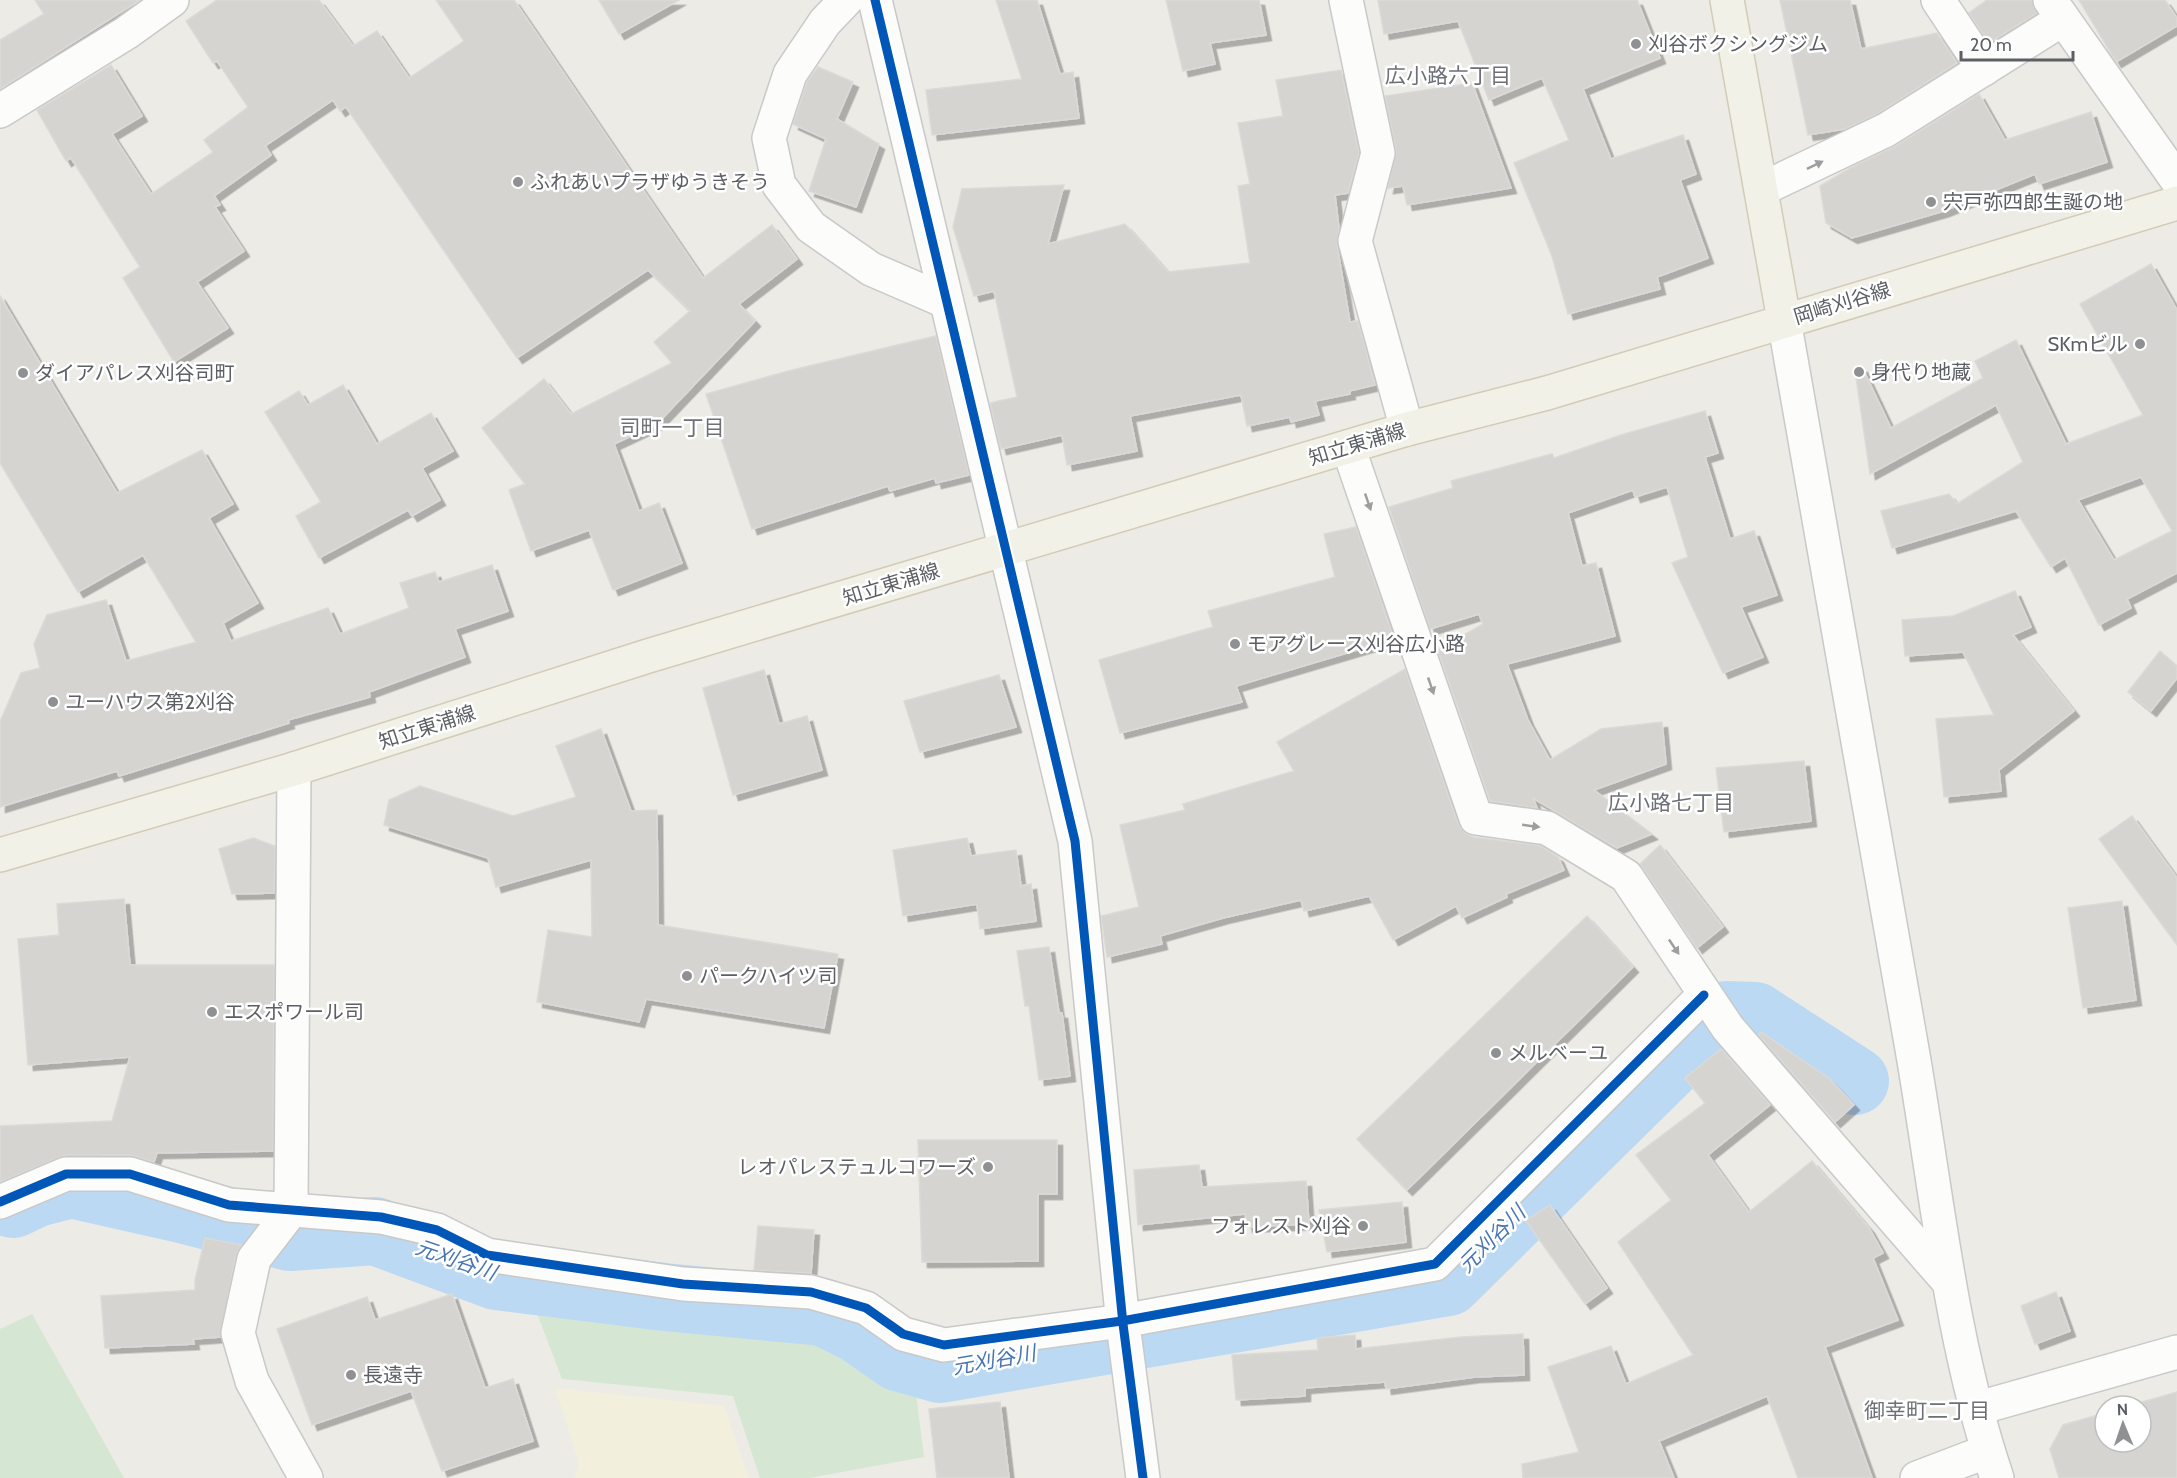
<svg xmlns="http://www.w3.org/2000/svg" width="2177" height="1478" viewBox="0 0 2177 1478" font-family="Cabin,'Noto Sans JP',sans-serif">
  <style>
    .green { fill: #d5e7d3 }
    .sand { fill: #f3efdd }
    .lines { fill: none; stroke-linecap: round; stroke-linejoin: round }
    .river { stroke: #bcd9f4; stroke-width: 68 }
    .building { fill: #d5d4d1; stroke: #dbdad6; stroke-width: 1.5; fill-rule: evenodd; filter: url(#shadow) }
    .minor-casing { stroke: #c8c9c8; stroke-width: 36 }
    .major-casing { stroke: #d2ccb6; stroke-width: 36 }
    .minor { stroke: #fcfcfb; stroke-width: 33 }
    .major { stroke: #f2f1e8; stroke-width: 33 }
    .cycleway-casing { stroke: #fff; stroke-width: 13 }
    .cycleway { stroke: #0057b8; stroke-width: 9 }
    .oneway { fill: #9c9ea0 }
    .poi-dot { fill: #8e9092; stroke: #fff; stroke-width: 2 }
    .labels { text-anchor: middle; stroke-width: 5; stroke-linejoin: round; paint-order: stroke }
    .poi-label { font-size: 20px; fill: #5c5f64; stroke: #fff; text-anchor: start }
    .street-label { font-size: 20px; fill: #5c5f64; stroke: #fff }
    .neighbourhood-label { font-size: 21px; fill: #6d7176; stroke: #fff }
    .water-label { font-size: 21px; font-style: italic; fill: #4976b3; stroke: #fff }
  </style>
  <defs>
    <filter id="shadow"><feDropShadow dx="5.5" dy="5.5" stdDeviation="0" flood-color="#0004"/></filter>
  </defs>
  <rect width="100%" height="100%" fill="#ecebe6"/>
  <g class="green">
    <path d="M535,1308L807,1336L913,1370L924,1457L809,1478H760L733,1396L562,1379Z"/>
    <path d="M32,1314L124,1478H0V1329Z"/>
  </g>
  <path class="sand" d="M555,1388L724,1406L749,1478H575L579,1463Z"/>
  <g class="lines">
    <path class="river" d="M13,1204L36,1193L71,1184L182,1209L290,1237L375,1231L496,1276L664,1297L823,1312L858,1329L898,1357L940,1369L1448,1282L1714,1020L1727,1015L1755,1016L1855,1081"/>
  </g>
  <g class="building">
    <path d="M35,0H140L0,89V40L44,14Z"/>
    <path d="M217,0H319L353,46L377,31L409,78L464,41L436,0H514L703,278L772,225L797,259L739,304L755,321L657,424L614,444L639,511L659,503L682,563L613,590L589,530L531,551L509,490L525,484L482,428L544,379L571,414L672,363L654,342L690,311L648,270L517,358L346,107L340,111L333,100L265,146L271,155L214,196L220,205L215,207L244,251L197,282L228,328L174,362L123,278L140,267L71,158L66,161L37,110L111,65L142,116L112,134L151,194L213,152L204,140L248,107L217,61L213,63L186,21Z"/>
    <path d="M599,0H679L619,34Z"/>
    <path d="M996,0H1037L1060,74L1073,72L1079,118L932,135L926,90L1022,79Z"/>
    <path d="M1166,0H1259L1266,35L1210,43L1215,64L1183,71Z"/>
    <path d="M1378,0H1637L1660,58L1583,89L1611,159L1683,135L1696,174L1680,180L1708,258L1657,277L1660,289L1568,314L1552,256L1514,163L1569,140L1542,78L1489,100L1458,21L1384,34Z"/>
    <path d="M1780,0H1850L1861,49L1937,33L1957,63L1877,114L1845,129L1808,135Z"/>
    <path d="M1987,0H2032L2037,13L1989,43L1969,13Z"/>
    <path d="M2079,0H2165L2177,18V26L2116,62Z"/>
    <path d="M818,67L853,82L837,119L879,144L856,207L809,191L826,139L793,124L807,82Z"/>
    <path d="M1341,70L1359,153L1348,193L1335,195L1339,229L1337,245L1350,322L1358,321L1375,385L1349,391L1350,394L1315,401L1319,415L1291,422L1290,417L1247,426L1241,395L1130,416L1137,451L1067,465L1062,435L1001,449L990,403L1017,397L994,291L974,296L953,227L962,189L1064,185L1048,244L1125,224L1168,272L1250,263L1238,186L1250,184L1238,123L1283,116L1276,80Z"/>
    <path d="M1472,83L1511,188L1407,205L1403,186L1388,188L1396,150L1385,96Z"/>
    <path d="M1979,94L2005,140L2091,112L2107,162L2039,184L2035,174L1944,211L1852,238L1826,223L1820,186L1852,167L1896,146Z"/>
    <path d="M2151,264L2177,310V573L2127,599L2131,608L2099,625L2065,558L2051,567L2016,511L1892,548L1881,511L1949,494L1957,504L2023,462L1996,405L1870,474L1855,370L1862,367L1891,428L1983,378L1975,361L2016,340L2066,444L2143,415L2080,304ZM2141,477L2172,531L2114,560L2078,500Z"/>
    <path d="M0,296L117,493L202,450L233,504L209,518L258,603L223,623L231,641L328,608L340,634L409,608L400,583L435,572L439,582L492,565L508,611L455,629L465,657L369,692L370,697L288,720L289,723L119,776L117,771L0,807V722L21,673L40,668L34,644L47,615L106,600L126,661L196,642L143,555L78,592L0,463Z"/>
    <path d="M936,336L969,475L936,483L935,478L890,491L888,486L752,529L706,394L788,371Z"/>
    <path d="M343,385L377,444L431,413L453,451L422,468L440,500L412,516L408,510L319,558L296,516L321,502L265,412L299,391L308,405Z"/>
    <path d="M1705,411L1718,453L1705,457L1730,539L1754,531L1777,595L1741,607L1763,657L1723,673L1672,563L1688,557L1667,487L1635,497L1633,490L1568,513L1582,566L1596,563L1615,636L1507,664L1528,720L1550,760L1601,729L1662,722L1666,764L1594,790L1652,834L1617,848L1533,798L1537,808L1490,801L1438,650L1483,624L1479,614L1430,629L1389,507L1453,488L1451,481L1552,454L1554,458L1621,435Z"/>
    <path d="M1356,527L1394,639L1236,686L1242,702L1120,733L1099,660L1213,627L1208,611L1335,577L1324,534Z"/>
    <path d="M2015,591L2031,627L2013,635L2074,711L1999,770L2001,791L1944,797L1936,719L1994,715L1963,652L1905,656L1902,620L1953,616Z"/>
    <path d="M2160,651L2177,666V678L2151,711L2128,692Z"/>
    <path d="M1405,669L1458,824L1464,832L1473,837L1541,846L1558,857L1564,870L1506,894L1507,897L1462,918L1456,906L1393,940L1369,896L1304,911L1301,900L1223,918L1160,936L1162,944L1107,957L1101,916L1139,907L1120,825L1185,810L1183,804L1294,771L1277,742Z"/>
    <path d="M764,670L779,724L807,716L822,770L733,795L703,688Z"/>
    <path d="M999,675L1016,727L920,752L904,701Z"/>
    <path d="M601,729L631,811L657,810L658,925L838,954L824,1028L646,999L639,1022L537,1002L548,930L592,937L591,860L496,887L488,858L384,825L389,800L420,786L513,816L576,797L556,746Z"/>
    <path d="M1804,761L1811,821L1724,832L1716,768Z"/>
    <path d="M2132,816L2177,878V945L2099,839Z"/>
    <path d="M253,838L275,846L274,893L232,894L219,849Z"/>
    <path d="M967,838L971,856L1016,850L1021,886L1031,884L1036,921L980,929L977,904L903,916L893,850Z"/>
    <path d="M1660,845L1723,927L1697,948L1640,864Z"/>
    <path d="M124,899L130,965H274L273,1151L157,1153L154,1162L130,1155H66L0,1182V1126L112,1121L130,1057L28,1065L18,939L59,935L57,904Z"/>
    <path d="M2122,901L2136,1000L2083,1008L2068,908Z"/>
    <path d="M1587,916L1633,967L1407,1190L1357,1139Z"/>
    <path d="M1049,947L1059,1013H1062L1070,1076L1039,1080L1029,1006H1025L1017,951Z"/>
    <path d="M1761,1032L1830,1079L1854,1105L1835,1122L1759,1035Z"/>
    <path d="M1721,1049L1770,1105L1708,1155L1749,1212L1812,1161L1869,1228L1883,1253L1873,1258L1898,1320L1825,1347L1872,1478H1798L1767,1396L1659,1441L1674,1478H1523L1522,1464L1579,1452L1548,1367L1611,1346L1626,1384L1693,1355L1618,1242L1671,1200L1636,1155L1705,1103L1685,1078Z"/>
    <path d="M918,1140H1057V1194H1038V1261L922,1262Z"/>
    <path d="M1199,1165L1202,1187L1306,1181L1309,1224L1247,1227L1245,1214L1138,1225L1134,1170Z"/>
    <path d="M1402,1202L1406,1242L1327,1252L1319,1210Z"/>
    <path d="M1550,1205L1607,1288L1585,1304L1526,1221Z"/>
    <path d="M758,1226L814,1230L811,1273L754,1270Z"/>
    <path d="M205,1238L241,1245L236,1255L220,1337L193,1339L194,1344L105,1348L101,1296L195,1290V1280Z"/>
    <path d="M2056,1292L2070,1331L2035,1344L2021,1306Z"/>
    <path d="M452,1294L485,1388L513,1379L533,1441L442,1471L411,1391L312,1425L277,1329L367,1297L375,1320Z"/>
    <path d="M1523,1334L1524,1375L1475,1377L1386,1389L1385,1382L1305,1388V1396L1236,1400L1232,1355L1318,1350L1317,1338L1355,1335L1356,1349L1461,1337Z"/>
    <path d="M2177,1392V1478H2059L2050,1449L2063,1425L2105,1413V1442H2141V1406H2128Z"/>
    <path d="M1000,1402L1009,1478H937L929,1409Z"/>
  </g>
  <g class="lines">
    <defs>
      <g id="minor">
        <path d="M846,0L825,22L790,74L769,138L779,185L811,227L871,269L945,301"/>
        <path d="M875,0L1075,841L1123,1324L1143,1478"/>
        <path d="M1346,0L1378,153L1355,241L1407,429"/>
        <path d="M1938,0L1984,69"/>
        <path d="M2050,0L2177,180"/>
        <path d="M0,111L126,33L172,0"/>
        <path d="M1762,189L1886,130L2063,19"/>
        <path d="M1784,320C1829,563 1871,806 1912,1049C1937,1193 1950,1339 1997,1478"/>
        <path d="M1348,447L1476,818L1547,828L1626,876L1728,1028L1947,1280"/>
        <path d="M0,1202L66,1174H130L229,1205L381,1217L437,1230L487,1255L683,1284L811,1292L866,1308L903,1334L944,1345L1122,1321L1435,1264L1704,995"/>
        <path d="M291,1211L294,769"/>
        <path d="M291,1211L254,1259L238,1333L252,1381L306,1478"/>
        <path d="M1975,1409L2177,1352"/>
        <path d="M1917,1478L1988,1451"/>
      </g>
      <g id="major">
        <path d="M1727,0L1784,320"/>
        <path d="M0,855L294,769L648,656L1407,429L1547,393L2177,203"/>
      </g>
    </defs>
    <use href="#minor" class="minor-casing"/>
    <use href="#major" class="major-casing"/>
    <use href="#minor" class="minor"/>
    <use href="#major" class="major"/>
    <defs>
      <g id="cycleway">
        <path d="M875,0L1075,841L1123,1324L1143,1478"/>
        <path d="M0,1202L66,1174H130L229,1205L381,1217L437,1230L487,1255L683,1284L811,1292L866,1308L903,1334L944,1345L1122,1321L1435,1264L1704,995"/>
      </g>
    </defs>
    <use href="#cycleway" class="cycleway-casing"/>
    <use href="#cycleway" class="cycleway"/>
  </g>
  <defs><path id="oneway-solid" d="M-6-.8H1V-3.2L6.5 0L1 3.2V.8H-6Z" transform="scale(1.5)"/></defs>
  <g class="oneway">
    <use href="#oneway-solid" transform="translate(1815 165) rotate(-26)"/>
    <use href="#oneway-solid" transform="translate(1368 502) rotate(71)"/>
    <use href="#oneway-solid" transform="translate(1431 686) rotate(71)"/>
    <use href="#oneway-solid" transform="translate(1531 826) rotate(8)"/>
    <use href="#oneway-solid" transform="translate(1674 947) rotate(56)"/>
  </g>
  <g class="poi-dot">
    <circle cx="1636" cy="44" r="6"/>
    <circle cx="518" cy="182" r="6"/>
    <circle cx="1931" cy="202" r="6"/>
    <circle cx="2140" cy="344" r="6"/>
    <circle cx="1859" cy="372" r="6"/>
    <circle cx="23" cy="373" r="6"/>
    <circle cx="1235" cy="644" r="6"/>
    <circle cx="53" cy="702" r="6"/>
    <circle cx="687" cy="976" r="6"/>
    <circle cx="212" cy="1012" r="6"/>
    <circle cx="1496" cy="1053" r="6"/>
    <circle cx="988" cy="1167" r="6"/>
    <circle cx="1363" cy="1226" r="6"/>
    <circle cx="351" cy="1375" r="6"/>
  </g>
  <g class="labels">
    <g class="poi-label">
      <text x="1648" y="51">刈谷ボクシングジム</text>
      <text x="530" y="189">ふれあいプラザゆうきそう</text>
      <text x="1943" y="209">宍戸弥四郎生誕の地</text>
      <text x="2128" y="351" text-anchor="end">SKmビル</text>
      <text x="1871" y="379">身代り地蔵</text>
      <text x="35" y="380">ダイアパレス刈谷司町</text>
      <text x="1247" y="651">モアグレース刈谷広小路</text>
      <text x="65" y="709">ユーハウス第2刈谷</text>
      <text x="699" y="983">パークハイツ司</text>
      <text x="224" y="1019">エスポワール司</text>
      <text x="1508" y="1060">メルベーユ</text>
      <text x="976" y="1174" text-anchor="end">レオパレステュルコワーズ</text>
      <text x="1351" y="1233" text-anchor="end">フォレスト刈谷</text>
      <text x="363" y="1382">長遠寺</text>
    </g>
    <g class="street-label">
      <text transform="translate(1842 303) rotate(-17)" y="7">岡崎刈谷線</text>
      <text transform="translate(1357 444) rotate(-17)" y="7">知立東浦線</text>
      <text transform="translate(891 584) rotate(-17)" y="7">知立東浦線</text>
      <text transform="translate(427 727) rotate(-18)" y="7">知立東浦線</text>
    </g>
    <g class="neighbourhood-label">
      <text x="1448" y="83">広小路六丁目</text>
      <text x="672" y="435">司町一丁目</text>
      <text x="1671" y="810">広小路七丁目</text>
      <text x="1927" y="1418">御幸町二丁目</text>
    </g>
    <g class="water-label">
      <text transform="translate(1492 1239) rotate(-45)" y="7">元刈谷川</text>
      <text transform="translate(456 1260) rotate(19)" y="7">元刈谷川</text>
      <text transform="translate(994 1360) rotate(-10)" y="7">元刈谷川</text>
    </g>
  </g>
  <g transform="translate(2123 1424) rotate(358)"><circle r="28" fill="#ffffff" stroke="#bebfc1" stroke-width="1.5"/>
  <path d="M0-4.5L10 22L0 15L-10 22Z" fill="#8e9092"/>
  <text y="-9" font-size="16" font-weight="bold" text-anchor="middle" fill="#5c5f64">N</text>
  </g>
  <path d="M1961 51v9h112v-9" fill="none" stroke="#5c5f64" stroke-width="3"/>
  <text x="1970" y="51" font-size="18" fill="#5c5f64" stroke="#ffffff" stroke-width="4.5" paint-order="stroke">20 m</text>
</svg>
